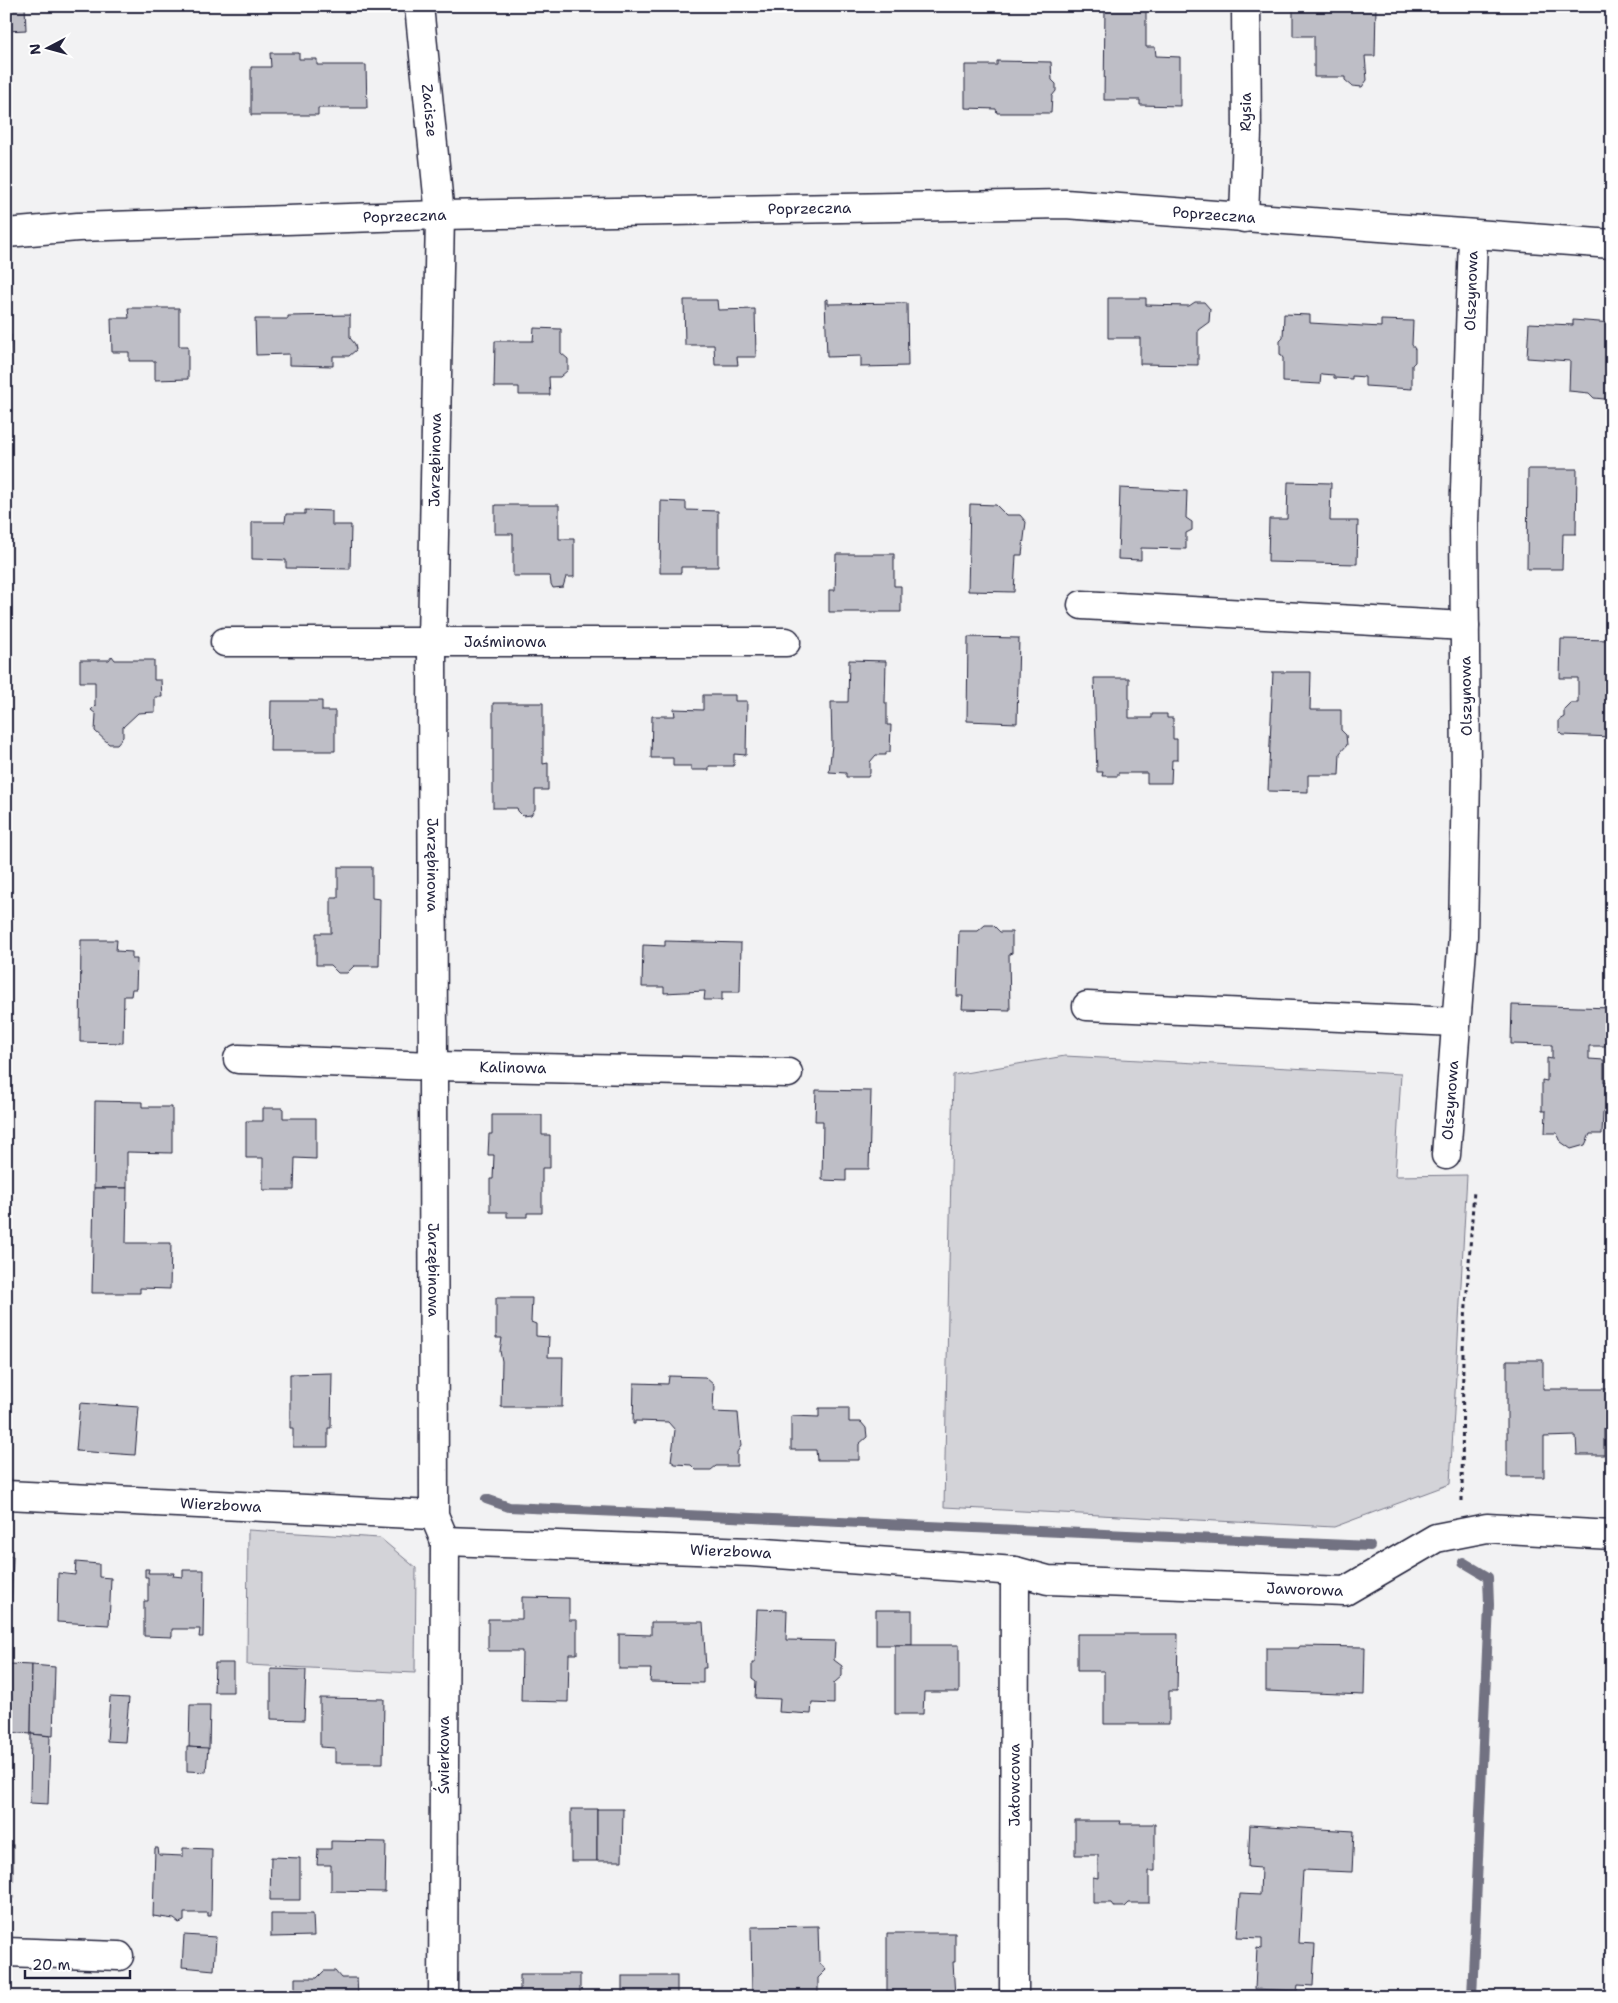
<svg xmlns="http://www.w3.org/2000/svg" width="1618" height="2003" viewBox="0 0 1618 2003" font-family="'Shantell Sans',sans-serif">
  <style>
    .green { fill: #d3d3d8; stroke: #7a7a8a }
    .lines { fill: none; stroke-linecap: round; stroke-linejoin: round }
    .stream { stroke: #727282; stroke-width: 10 }
    .building { fill: #bebec6; stroke: #22223b }
    .minor-casing { stroke: #22223b; stroke-width: 31 }
    .path { stroke: #22223b; stroke-width: 3; stroke-dasharray: 4 4; stroke-linecap: butt }
    .minor { stroke: #fff; stroke-width: 28 }
    .labels { text-anchor: middle; stroke-width: 4.5; stroke-linejoin: round; paint-order: stroke }
    .street-label { font-size: 15px; fill: #22223b; stroke: #fff }
  </style>
  <rect width="100%" height="100%" fill="#f2f2f3"/>
  <filter id="ink" filterUnits="userSpaceOnUse"><feTurbulence type="fractalNoise" baseFrequency=".02" numOctaves="2"/><feDisplacementMap in="SourceGraphic" scale="10" xChannelSelector="R" yChannelSelector="G"/><feConvolveMatrix kernelMatrix="1 2 1 2 8 2 1 2 1" color-interpolation-filters="sRGB"/></filter>
  <g filter="url(#ink)">
    <g class="green">
      <path d="M1065,1056L1401,1074L1395,1176L1467,1175L1450,1484L1334,1527L944,1507L953,1075Z"/>
      <path d="M248,1530L380,1538L416,1568L415,1673L247,1665Z"/>
    </g>
    <g class="lines">
      <g class="stream">
        <path d="M486,1499L509,1507L1370,1546"/>
        <path d="M1463,1562L1488,1577L1489,1605L1472,1997"/>
      </g>
    </g>
    <g class="building">
      <path d="M6,6H25L26,30L6,31Z"/>
      <path d="M1105,6H1146V47H1155L1156,56L1180,57V106L1140,105V100H1104Z"/>
      <path d="M1293,6H1376L1375,56H1365L1367,80L1362,87L1352,86L1345,80V77H1314V36H1293Z"/>
      <path d="M270,53H299V59H317V65H366L367,108H318V115H251V67H271Z"/>
      <path d="M997,61L1051,62L1052,80L1056,84V91L1052,96L1051,113H997L996,109L965,108V65H997Z"/>
      <path d="M1108,298H1146V305L1189,306L1195,302H1204L1210,309L1209,322L1198,330V365L1140,364V338H1108Z"/>
      <path d="M828,299V304L907,303L908,366L861,367V356L827,357L825,300Z"/>
      <path d="M684,300H717L718,310L755,309L756,357H737L738,365H715L714,345H685Z"/>
      <path d="M128,308H179V346H188V379L155,380V361H129V352H112L111,318H129Z"/>
      <path d="M1284,314L1310,315V323L1381,327V320L1413,321L1412,345L1415,349V362L1412,365V389L1365,386V377L1352,376V379L1334,378V375L1321,374L1320,384L1283,382V358L1280,354V341L1283,338Z"/>
      <path d="M350,315V338L355,344L356,350L349,356H333V366L289,365V354L256,355L255,319H288V316Z"/>
      <path d="M1573,320L1612,323V394L1604,399L1594,398L1589,393L1569,391L1570,361L1527,358L1529,323L1573,325Z"/>
      <path d="M534,328L561,329V353L568,359V370L560,377H549L550,395H519V387H494L495,341H533Z"/>
      <path d="M6,335H11L10,361H6Z"/>
      <path d="M1528,469H1577L1576,534H1563L1562,569H1527Z"/>
      <path d="M1288,482L1331,483L1330,521H1358L1357,564L1268,562L1269,519H1287Z"/>
      <path d="M1120,488L1187,491L1186,518L1192,522V530L1186,533V549L1141,548V560L1118,559Z"/>
      <path d="M661,501L686,502V510L718,511V567H681V573H660Z"/>
      <path d="M970,504L996,505L1006,515H1020L1026,522L1022,555H1016L1014,592L968,591Z"/>
      <path d="M495,505H559V539H574V577H566L563,587L553,588L551,584L550,576H513V534H495Z"/>
      <path d="M305,510L332,511V525H351L350,569L286,568V560L252,559V522H285L286,514H305Z"/>
      <path d="M836,554H894V586H901V612H829V590H835Z"/>
      <path d="M968,637L1019,638L1017,723L967,721Z"/>
      <path d="M1561,639L1612,640V737L1563,735L1559,731V720L1564,717V709L1570,703H1578V678H1560Z"/>
      <path d="M112,656L115,660H154V680H161L162,697H155V712L138,713L123,727V737L117,744H109L95,731L96,714L91,710L95,706V682H80V660H109Z"/>
      <path d="M849,660L886,661L885,703H887V725H891L890,752H886V755H876L870,762V773L868,777H846V773L829,772L832,745L831,702H848Z"/>
      <path d="M1273,672H1311L1310,710H1341V730L1346,735L1347,745L1340,753L1339,775H1308V792L1268,791Z"/>
      <path d="M1094,678H1129V718H1152V714H1167V718H1173V739H1177V760H1172L1171,783H1147V773H1118V776H1102L1103,772H1097Z"/>
      <path d="M703,695H735V701H747L746,755L734,754V766H709V770H691V766H673V758H651L652,716H675L674,709L703,710Z"/>
      <path d="M271,701H322V711H335V751H270Z"/>
      <path d="M493,703H543V764L548,763V790H535V809L531,815L523,816L518,811L517,808H493Z"/>
      <path d="M338,867H372V898L380,899L379,966H354L347,973H338L330,965H316V933H331V898H338Z"/>
      <path d="M985,925H993L1000,932H1012V953L1009,954L1010,1010L962,1009L963,996H957L959,931H978Z"/>
      <path d="M81,940H117L116,951L132,952V959H137L136,989H132L131,996H124L123,1043L80,1042Z"/>
      <path d="M665,941L741,943L740,992H722V1000H704L705,991L664,993V987H642L643,945L665,946Z"/>
      <path d="M1512,1005L1612,1008V1046H1589V1059L1604,1060V1082H1609L1608,1113L1603,1112L1602,1134H1590L1585,1145L1571,1149L1561,1142L1557,1133H1545L1546,1111H1542V1080L1547,1081V1058L1552,1059V1045L1511,1044Z"/>
      <path d="M816,1090L871,1091L869,1169H846V1181L822,1180L823,1121H815Z"/>
      <path d="M95,1101L142,1102V1107H172V1153L127,1152V1188H94Z"/>
      <path d="M263,1108H283V1118H316V1159L295,1158L294,1190H263V1158H246V1121H263Z"/>
      <path d="M492,1115H542V1135H550V1168H542V1213H527V1217H507V1212H490V1179H493L494,1155H488L489,1134H492Z"/>
      <path d="M94,1188H127L126,1243H171L170,1289L140,1288V1293H92Z"/>
      <path d="M496,1298H532L531,1322L536,1324V1336L549,1337L548,1357H563L562,1407H501L502,1361L500,1351L502,1338H496Z"/>
      <path d="M1507,1360H1543V1389H1612V1429H1604V1455H1577L1576,1436L1544,1437V1477H1507Z"/>
      <path d="M332,1373L331,1428H328V1447H293V1428H290V1374Z"/>
      <path d="M669,1376L705,1377L714,1385L713,1412L738,1413L741,1446L737,1452V1466H716L711,1470H696L691,1465L675,1464L671,1461L675,1430L668,1422L635,1421V1424H633L634,1383L668,1384Z"/>
      <path d="M80,1403L139,1407L135,1455L76,1451Z"/>
      <path d="M819,1408H849V1422H861L866,1428L867,1437L859,1444V1460H817L816,1450H791V1416L819,1417Z"/>
      <path d="M6,1556H13L11,1610L6,1609Z"/>
      <path d="M76,1562L99,1564V1577L111,1578L109,1625L57,1622L58,1573L75,1575Z"/>
      <path d="M145,1569H149L148,1573H174L173,1576L183,1577V1570H204L203,1637H199L200,1629H172V1637L144,1636V1601H148V1577H145Z"/>
      <path d="M522,1597L569,1598V1620H577V1654H569L568,1702L521,1701L522,1651H488V1619H522Z"/>
      <path d="M757,1609L787,1610L786,1640L835,1641L834,1660L842,1666V1676L834,1683V1704L812,1703L811,1714L779,1712L780,1699L755,1698L756,1681L752,1678V1663H755Z"/>
      <rect x="876" y="1610" width="36" height="35"/>
      <path d="M651,1622H703L706,1668H703V1683L650,1682L651,1669H619V1634L651,1635Z"/>
      <path d="M1077,1634H1178L1177,1691H1169V1724H1104V1671H1077Z"/>
      <path d="M895,1645H959V1692H924L923,1714H895Z"/>
      <path d="M1299,1646L1365,1647L1364,1695L1266,1691V1648H1299Z"/>
      <path d="M215,1663H233V1692H214Z"/>
      <path d="M10,1664L32,1665L31,1734L9,1732L10,1715H6V1698H10Z"/>
      <path d="M32,1665L55,1667L53,1736L31,1734Z"/>
      <path d="M271,1669L306,1670L304,1720L271,1719Z"/>
      <path d="M110,1697L129,1698L125,1742L107,1741Z"/>
      <path d="M320,1698L384,1699L383,1763H335V1748L320,1747Z"/>
      <path d="M190,1705H210L209,1749L189,1747Z"/>
      <path d="M31,1734L50,1736L48,1804L30,1803Z"/>
      <path d="M187,1747L208,1748L206,1772L187,1771Z"/>
      <path d="M6,1754L10,1755L9,1780H6Z"/>
      <rect x="571" y="1809" width="26" height="52"/>
      <path d="M597,1809H623L622,1861H597Z"/>
      <path d="M1075,1821H1121L1120,1824H1155V1871H1149V1903H1129L1125,1907H1114L1111,1903H1093V1877L1098,1878V1855H1075Z"/>
      <path d="M1250,1825L1354,1831L1352,1872L1303,1870L1299,1943L1315,1944L1313,1986L1298,1985L1297,1991L1255,1989L1257,1948L1262,1949V1938L1237,1937L1240,1894L1260,1895L1261,1868L1248,1867Z"/>
      <path d="M331,1841L386,1842L385,1892L331,1891V1865H317L318,1849H331Z"/>
      <rect x="6" y="1845" width="7" height="53"/>
      <path d="M155,1848H158L159,1855L183,1856V1848L212,1849L211,1916H208V1913H184V1921L179,1923L174,1919L153,1916Z"/>
      <path d="M271,1857L300,1858V1900H270Z"/>
      <path d="M271,1914H313L314,1936L271,1937Z"/>
      <path d="M818,1926L819,1962L826,1970L818,1978V1997H742V1994H752L751,1927Z"/>
      <path d="M887,1933H955V1962H953L955,1997H872V1994H887Z"/>
      <path d="M184,1935L216,1937L214,1970L182,1967Z"/>
      <path d="M324,1971H335L341,1978H357L358,1997H295V1978H317Z"/>
      <path d="M520,1974H580V1997H507V1990H520Z"/>
      <rect x="622" y="1976" width="55" height="21"/>
    </g>
    <g class="lines">
      <defs>
        <g id="minor">
          <path id="s1" d="M419,6L440,215L432,641L434,1515L445,1541L443,1997"/>
          <path d="M1244,218L1247,133L1246,6"/>
          <path id="s2" d="M6,233L78,227L440,215L1065,204L1612,244"/>
          <path d="M1082,605L1465,626"/>
          <path id="s3" d="M225,642H786"/>
          <path d="M1087,1006L1456,1022"/>
          <path id="s4" d="M238,1059L434,1066L788,1073"/>
          <path id="s5" d="M1446,1155L1463,936L1466,774L1464,522L1473,236"/>
          <path id="s6" d="M6,1495L434,1515"/>
          <path id="s7" d="M445,1541L751,1552L1015,1571L1048,1580L1345,1591L1436,1538L1487,1528L1612,1535"/>
          <path d="M6,1952L119,1956"/>
          <path id="s8" d="M1014,1997L1015,1571"/>
        </g>
      </defs>
      <use href="#minor" class="minor-casing"/>
      <path class="path" d="M1462,1501L1463,1349L1474,1190"/>
      <use href="#minor" class="minor"/>
    </g>
  </g>
  <g class="labels">
    <g class="street-label">
      <text dy="5" stroke="none"><textPath href="#s1" startOffset="105">Zacisze</textPath></text>
      <text transform="translate(1246 112) rotate(-90)" y="5">Rysia</text>
      <text dy="5" stroke="none"><textPath href="#s2" startOffset="804">Poprzeczna</textPath></text>
      <text dy="5" stroke="none"><textPath href="#s2" startOffset="1209">Poprzeczna</textPath></text>
      <text dy="5" stroke="none"><textPath href="#s2" startOffset="399">Poprzeczna</textPath></text>
      <text dy="5" stroke="none"><textPath href="#s5" startOffset="865">Olszynowa</textPath></text>
      <text transform="translate(435 460) rotate(-89)" y="5">Jarzębinowa</text>
      <text dy="5" stroke="none"><textPath href="#s3" startOffset="280">Jaśminowa</textPath></text>
      <text transform="translate(1466 696) rotate(-91)" y="5">Olszynowa</text>
      <text dy="5" stroke="none"><textPath href="#s1" startOffset="860">Jarzębinowa</textPath></text>
      <text dy="5" stroke="none"><textPath href="#s4" startOffset="275">Kalinowa</textPath></text>
      <text dy="5" stroke="none"><textPath href="#s5" startOffset="55">Olszynowa</textPath></text>
      <text dy="5" stroke="none"><textPath href="#s1" startOffset="1265">Jarzębinowa</textPath></text>
      <text dy="5" stroke="none"><textPath href="#s6" startOffset="215">Wierzbowa</textPath></text>
      <text dy="5" stroke="none"><textPath href="#s7" startOffset="286">Wierzbowa</textPath></text>
      <text dy="5" stroke="none"><textPath href="#s7" startOffset="862">Jaworowa</textPath></text>
      <text transform="translate(444 1755) rotate(-90)" y="5">Świerkowa</text>
      <text dy="5" stroke="none"><textPath href="#s8" startOffset="212">Jałowcowa</textPath></text>
    </g>
  </g>
  <rect width="1618" height="2003" fill="none" stroke="#fff" stroke-width="25"/>
  <rect x="12" y="12" width="1593" height="1978" fill="none" stroke="#22223b" stroke-width="2" filter="url(#ink)"/>
  <g transform="translate(48 48) rotate(264)" stroke="#ffffff" stroke-width="4" paint-order="stroke">
  <path d="M0-4L9 19L0 12L-9 19Z" fill="#22223b"/>
  <text y="-8" font-size="14" font-weight="bold" text-anchor="middle" fill="#22223b">N</text>
  </g>
  <path d="M25 1970v8h105v-8" fill="none" stroke="#22223b" stroke-width="2.5"/>
  <text x="32" y="1970" font-size="15" fill="#22223b" stroke="#ffffff" stroke-width="4" paint-order="stroke">20 m</text>
</svg>
